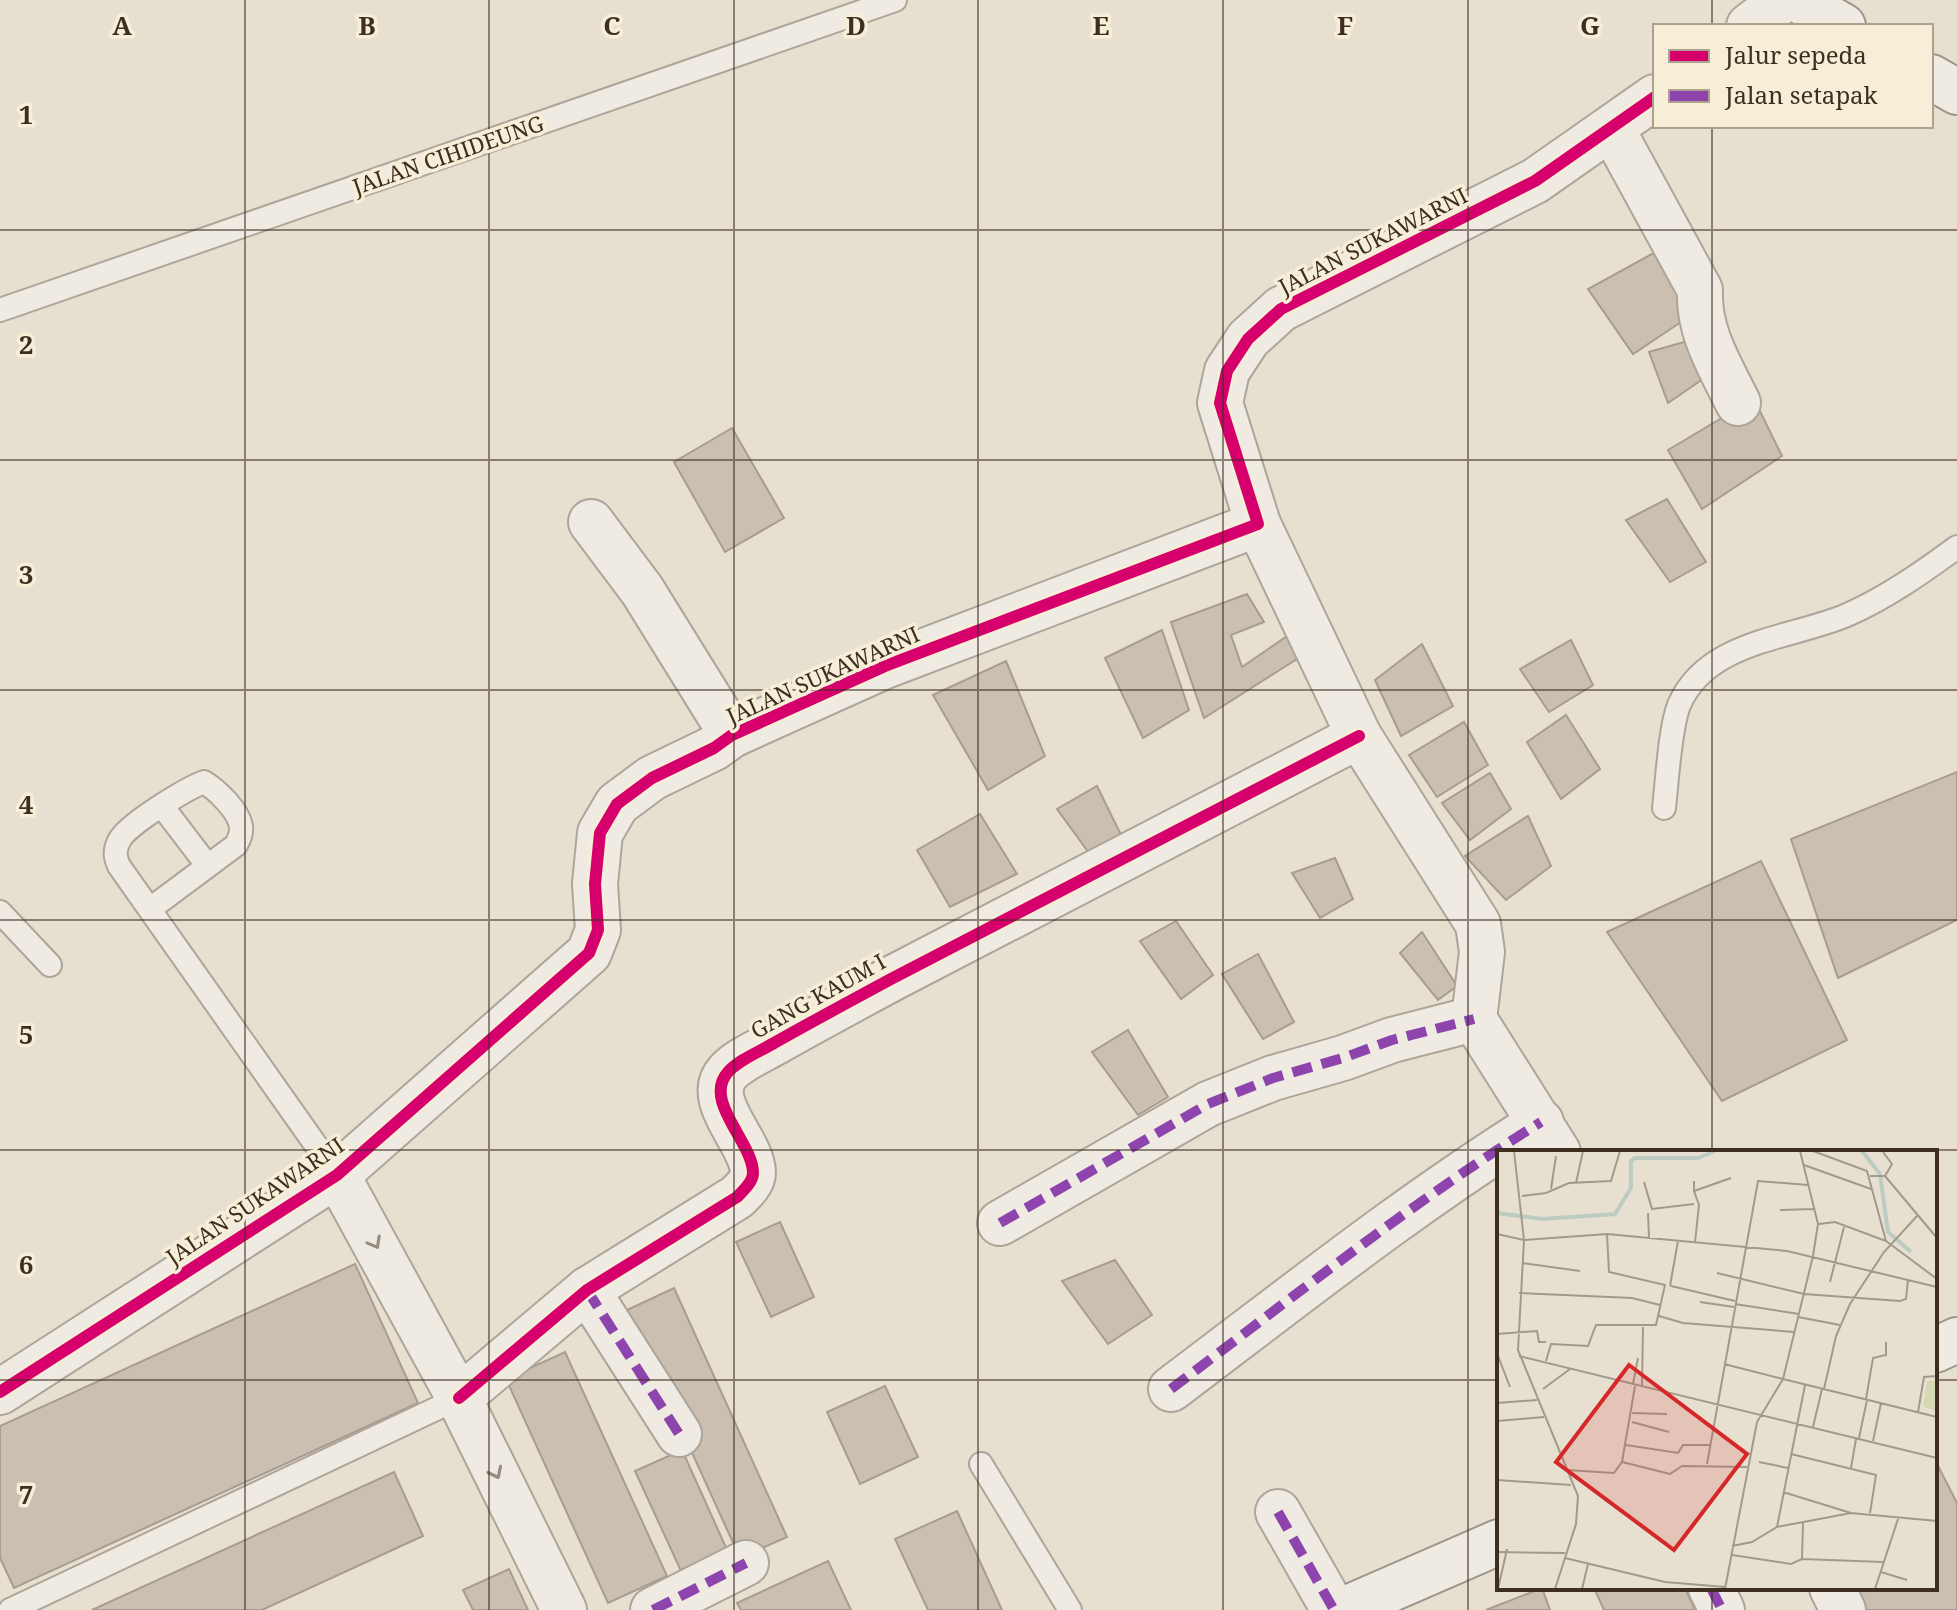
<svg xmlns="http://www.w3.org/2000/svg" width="1957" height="1610" viewBox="0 0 1957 1610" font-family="'Noto Serif',serif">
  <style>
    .building { fill: #cbbfb2; stroke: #a89c90; stroke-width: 2 }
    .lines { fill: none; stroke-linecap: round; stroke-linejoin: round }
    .lane-casing { stroke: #ada599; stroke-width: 26 }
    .street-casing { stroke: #ada599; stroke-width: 48 }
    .secondary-casing { stroke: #9c958a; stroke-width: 48 }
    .lane { stroke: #efebe3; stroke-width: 22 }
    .street { stroke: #efebe3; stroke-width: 44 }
    .secondary { stroke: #efebe3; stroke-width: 44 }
    .quiet { stroke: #8e44ad; stroke-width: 10; stroke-dasharray: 20 10; stroke-linecap: butt }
    .cycleway-casing { stroke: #f7eed8; stroke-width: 17 }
    .cycleway { stroke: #d6006c; stroke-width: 12 }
    .oneway { stroke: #968c82 }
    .grid { fill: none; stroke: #3d2e20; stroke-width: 2; stroke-opacity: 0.55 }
    .labels { text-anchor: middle; stroke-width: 7; stroke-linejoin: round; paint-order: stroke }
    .street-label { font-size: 22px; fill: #3d2e20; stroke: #f7eed8 }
    .inset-river { fill: none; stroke: #bcccc2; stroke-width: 4 }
    .inset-road { fill: none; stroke: #a3998a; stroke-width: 2 }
    .view { fill: #d62828; fill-opacity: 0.15; stroke: #d62828; stroke-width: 4 }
    .inset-edge { fill: none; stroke: #3d2e20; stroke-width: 4 }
    .grid-label { font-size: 26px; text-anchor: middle; font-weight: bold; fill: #3d2e20; stroke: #f7eed8; stroke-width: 7; stroke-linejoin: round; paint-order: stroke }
  </style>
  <rect width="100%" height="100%" fill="#e7e0d1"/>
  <g class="building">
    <path d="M1661,249L1693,314L1633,354L1588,289Z"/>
    <path d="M1695,339L1716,370L1668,403L1649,352Z"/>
    <path d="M1754,399L1782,456L1702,509L1668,450Z"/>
    <path d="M732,428L784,518L725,552L674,462Z"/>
    <path d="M1667,499L1706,562L1670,582L1626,520Z"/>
    <path d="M1247,594L1264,622L1231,635L1242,667L1290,634L1305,654L1204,718L1171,622Z"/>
    <path d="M1162,630L1189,710L1143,738L1105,658Z"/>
    <path d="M1571,640L1593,685L1549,712L1520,669Z"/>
    <path d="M1422,644L1453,706L1401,736L1375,680Z"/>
    <path d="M1006,661L1045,756L988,790L933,695Z"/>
    <path d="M1566,715L1600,769L1561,799L1527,742Z"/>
    <path d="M1464,722L1488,765L1437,797L1409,755Z"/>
    <path d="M1957,772V920L1838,978L1791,839Z"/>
    <path d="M1490,773L1511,809L1470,840L1442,803Z"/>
    <path d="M1097,786L1125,843L1100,868L1057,809Z"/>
    <path d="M980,814L1017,874L950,907L917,850Z"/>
    <path d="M1528,816L1551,866L1506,900L1465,856Z"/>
    <path d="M1335,858L1353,899L1320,918L1292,873Z"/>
    <path d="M1761,861L1847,1040L1722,1101L1607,932Z"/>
    <path d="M1176,921L1213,975L1181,999L1140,941Z"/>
    <path d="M1422,932L1457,986L1438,1000L1400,953Z"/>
    <path d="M1258,954L1294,1022L1263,1039L1222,974Z"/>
    <path d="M1128,1030L1168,1097L1138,1115L1092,1052Z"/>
    <path d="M780,1222L814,1297L771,1317L736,1242Z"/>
    <path d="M1115,1260L1152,1315L1108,1344L1062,1281Z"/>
    <path d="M355,1264L418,1403L14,1588L0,1558V1426Z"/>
    <path d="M674,1288L787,1537L740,1558L627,1310Z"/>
    <path d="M565,1352L667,1576L608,1603L506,1379Z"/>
    <path d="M885,1386L918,1457L860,1484L827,1412Z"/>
    <path d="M682,1450L733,1563L687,1584L635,1471Z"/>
    <path d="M1935,1460L1957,1503V1610H1866L1855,1588H1935Z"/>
    <path d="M394,1472L423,1536L262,1610H92Z"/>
    <path d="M957,1511L1002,1610H928L895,1539Z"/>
    <path d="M828,1561L851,1610H741L737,1603Z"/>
    <path d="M509,1569L528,1610H473L463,1590Z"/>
    <path d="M1542,1588L1550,1610H1486Z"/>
    <path d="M1594,1588H1685L1695,1610H1604Z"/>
  </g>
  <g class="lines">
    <defs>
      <g id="lane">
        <path d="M0,310L895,0"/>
        <path d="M162,806L207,865"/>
        <path d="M1664,808C1667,782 1670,727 1679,705C1707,640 1791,639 1847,615C1886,598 1923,572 1957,547"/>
        <path d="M150,909L236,845C239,839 242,834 241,826C238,810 217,790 204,782C186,789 126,825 119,841C114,851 115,857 119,866L337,1175"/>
        <path d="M0,912L50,965"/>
        <path d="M981,1464L1070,1610"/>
        <path d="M10,1610L459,1398"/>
      </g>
      <g id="street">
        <path d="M1749,26L1783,0"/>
        <path d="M1612,129L1700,290C1698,332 1720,366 1738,403"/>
        <path d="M591,522L642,590L732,735"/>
        <path d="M1258,524L1359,736L1478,924L1482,952L1474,1019L1558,1152"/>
        <path d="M337,1175L459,1398L564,1610"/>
        <path d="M1000,1223L1208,1104L1273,1078L1343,1058L1392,1040L1474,1019"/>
        <path d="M587,1290L679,1434"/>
        <path d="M1171,1389C1292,1298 1412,1202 1541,1122"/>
        <path d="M0,1392L337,1175L589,953L598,930L595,884L600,833L617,804L652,778L714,748L732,735L885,666L1258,524L1220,403L1227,371L1248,339L1281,309L1535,181L1655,97"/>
        <path d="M459,1398L587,1290L737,1197C743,1191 753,1182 753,1173C753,1142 702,1101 728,1072C740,1059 759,1052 774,1043C813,1021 852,1000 891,979C1046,897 1202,816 1359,736"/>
        <path d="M1278,1512L1334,1610"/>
        <path d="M1711,1588L1722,1610"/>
        <path d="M1832,1588L1843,1610"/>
        <path d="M653,1610L746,1563"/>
      </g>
      <g id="secondary">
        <path d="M1798,0L1843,26"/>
        <path d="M1931,77L1957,92"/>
        <path d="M1935,1350L1957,1340"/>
        <path d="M1343,1610L1499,1542"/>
      </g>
    </defs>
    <use href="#lane" class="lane-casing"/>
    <use href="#street" class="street-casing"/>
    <use href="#secondary" class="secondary-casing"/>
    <use href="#lane" class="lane"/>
    <use href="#street" class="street"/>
    <use href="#secondary" class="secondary"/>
    <g class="quiet">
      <path d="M1000,1223L1208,1104L1273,1078L1343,1058L1392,1040L1474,1019"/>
      <path d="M587,1290L679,1434"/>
      <path d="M1171,1389C1292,1298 1412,1202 1541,1122"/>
      <path d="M1278,1512L1334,1610"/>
      <path d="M1711,1588L1722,1610"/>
      <path d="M653,1610L746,1563"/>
    </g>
    <defs>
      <g id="cycleway">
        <path d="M0,1392L337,1175L589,953L598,930L595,884L600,833L617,804L652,778L714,748L732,735L885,666L1258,524L1220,403L1227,371L1248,339L1281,309L1535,181L1655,97"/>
        <path d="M459,1398L587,1290L737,1197C743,1191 753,1182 753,1173C753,1142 702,1101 728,1072C740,1059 759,1052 774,1043C813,1021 852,1000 891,979C1046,897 1202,816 1359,736"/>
      </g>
    </defs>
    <use href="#cycleway" class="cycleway-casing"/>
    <use href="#cycleway" class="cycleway"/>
  </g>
  <defs><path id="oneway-chevron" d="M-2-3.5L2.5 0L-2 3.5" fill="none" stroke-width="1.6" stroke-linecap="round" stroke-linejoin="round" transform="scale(2)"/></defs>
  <g class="oneway">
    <use href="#oneway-chevron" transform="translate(375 1243) rotate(61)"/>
    <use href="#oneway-chevron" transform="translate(496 1473) rotate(64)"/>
  </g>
  <path class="grid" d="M245,0V1610M489,0V1610M734,0V1610M978,0V1610M1223,0V1610M1468,0V1610M1712,0V26M1712,126V1152M0,230H1957M0,460H1957M0,690H1957M0,920H1957M0,1150H1957M0,1380H1499M1935,1380H1957M1712,1588V1610"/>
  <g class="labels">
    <g class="street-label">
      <text transform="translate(448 155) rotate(-19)" y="8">JALAN CIHIDEUNG</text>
      <text transform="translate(1373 241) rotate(-27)" y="8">JALAN SUKAWARNI</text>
      <text transform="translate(823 675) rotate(-24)" y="8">JALAN SUKAWARNI</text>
      <text transform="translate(818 996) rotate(-29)" y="8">GANG KAUM I</text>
      <text transform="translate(255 1201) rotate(-34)" y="8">JALAN SUKAWARNI</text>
    </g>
  </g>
  <g transform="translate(1497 1150)">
    <rect width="440" height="440" fill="#e7e0d1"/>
    <path d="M430,231H440V262L426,256Z" fill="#d6d7b3"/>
    <path class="inset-river" d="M365,1L383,24L391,82L414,102M0,63L45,69L118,64L134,38V11L138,8H201L218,1"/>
    <path class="inset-road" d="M17,1L27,90L21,200L81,346L79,374L58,439M316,1L370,21L389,91L440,129M386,2L395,14L388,26M307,15L374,39M373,26H388L440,88M197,31V41L234,28M147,32L155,59L197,54M79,33L86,1M54,39L59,6M197,41L202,55L198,92M25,46L49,43L72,33L114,31L123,1M283,60L317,59M151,63L152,88M322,74L338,72L389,91M0,84L27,90L110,84L290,101L440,137M25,113L83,121M220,123L307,144L403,151L409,149L411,130M333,132L347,77M173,136L181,91M174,136L238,151M22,143L135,148L163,155M203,152L237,157M238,154L302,164M162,166L186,173L297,182M301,167L343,175M0,184L40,181L42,192H49M1,206L13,237M22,206L440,308M49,211L54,194L91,196L99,175H159L168,135L112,122L110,84M227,214L286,229M286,229L440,267M136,234L141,208M145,236L146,177M46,239L73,219M327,239L339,186L353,154L387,102L420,66M369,249L376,208L389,205V192M0,253L40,250M421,262L427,227L440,226M135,263L170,264M0,271L47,267M135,272L172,282M316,277L325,239M362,288L370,250M376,291L384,253M129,295L181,303L186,295H213M294,304L379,325L373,363M125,312L138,236M262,312L291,318M210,314L261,31L311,35M354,318L359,289M70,320L117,323L125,312L173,324L185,316L250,317M0,330L74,335M286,342L354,363M280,377L308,235M235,396L255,392L280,377L354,363L440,371M0,402L68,403M235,405L294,414L305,409L386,412M68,408L168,432L228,437M305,409L306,373M384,422L410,430M1,439L10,399M85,439L91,414M228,439L260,272L286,229L316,106L321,74L303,1M378,439L401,369"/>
    <path class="view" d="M132,215L250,304L177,400L59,312Z"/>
    <rect width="440" height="440" class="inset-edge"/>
  </g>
  <g class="grid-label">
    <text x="122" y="35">A</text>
    <text x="367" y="35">B</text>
    <text x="612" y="35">C</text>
    <text x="856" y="35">D</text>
    <text x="1101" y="35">E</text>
    <text x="1345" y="35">F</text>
    <text x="1590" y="35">G</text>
    <text x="26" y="124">1</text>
    <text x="26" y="354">2</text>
    <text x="26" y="584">3</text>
    <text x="26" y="814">4</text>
    <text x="26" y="1044">5</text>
    <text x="26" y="1274">6</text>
    <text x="26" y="1504">7</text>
  </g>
  <rect x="1653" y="24" width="280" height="104" fill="#f7eed8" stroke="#ada18e" stroke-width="2"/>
  <rect x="1669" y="50" width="40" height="12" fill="#d6006c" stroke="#ada18e" stroke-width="2"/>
  <text x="1725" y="64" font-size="24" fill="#3d2e20">Jalur sepeda</text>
  <rect x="1669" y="90" width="40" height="12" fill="#8e44ad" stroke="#ada18e" stroke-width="2"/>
  <text x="1725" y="104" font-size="24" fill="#3d2e20">Jalan setapak</text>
</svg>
